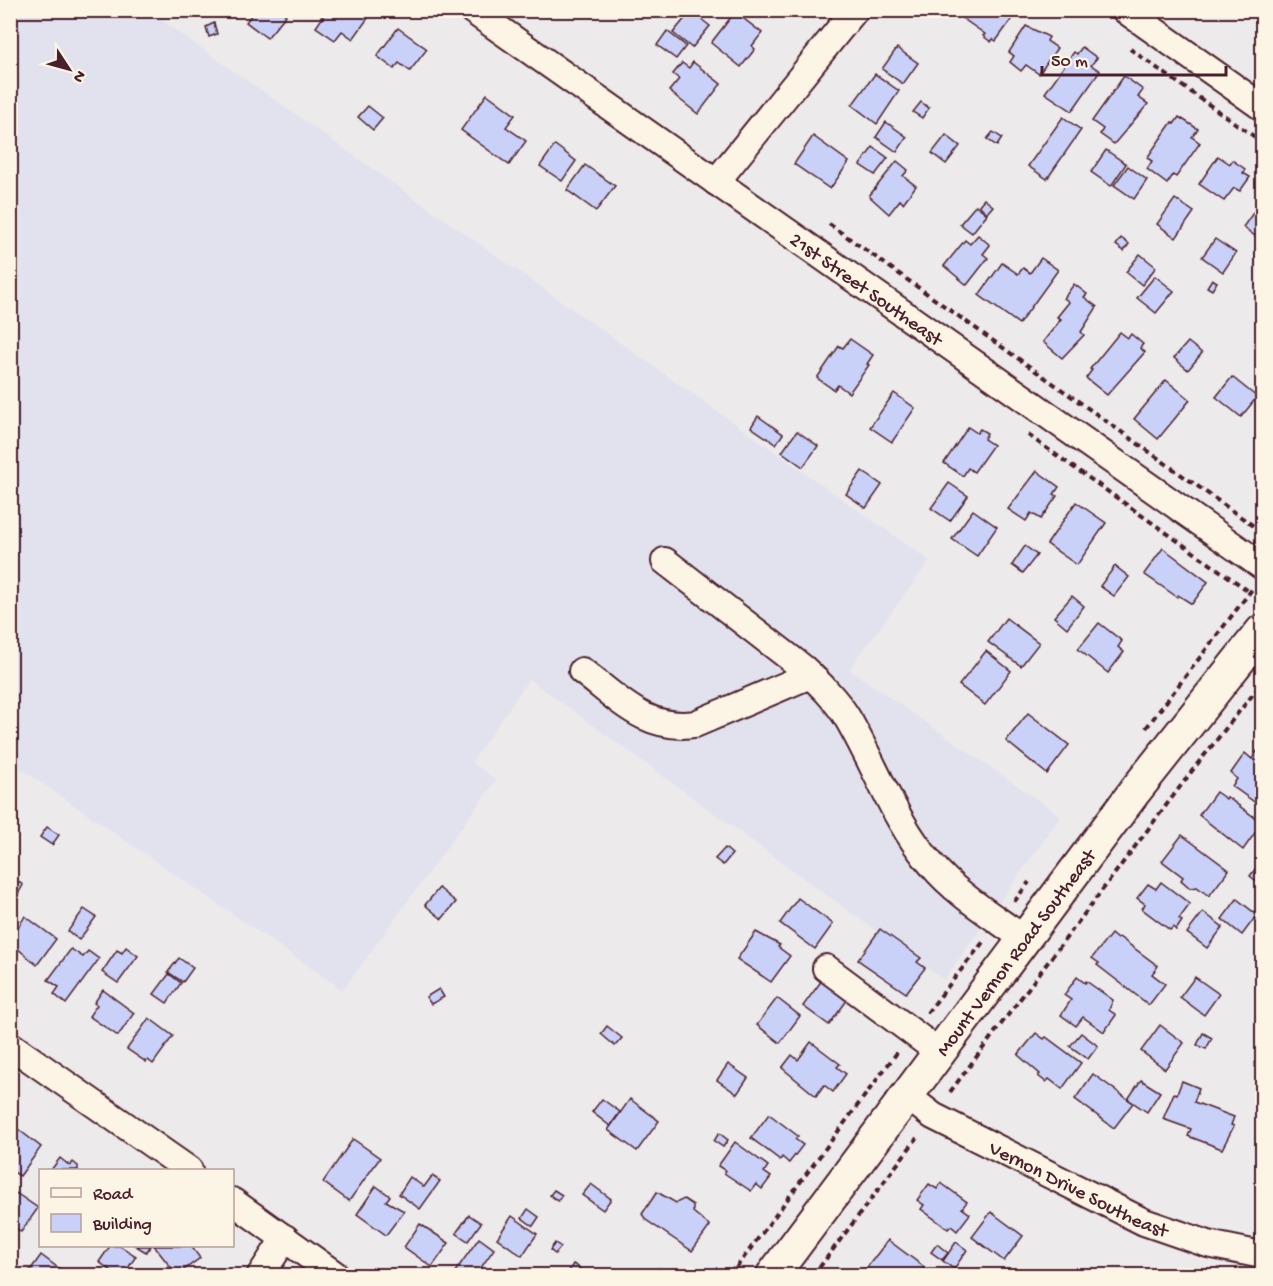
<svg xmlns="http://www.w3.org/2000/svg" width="1273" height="1286" viewBox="0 0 1273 1286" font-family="'Gochi Hand',sans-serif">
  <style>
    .built { fill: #e2e2ef }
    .building { fill: #cad1f9; stroke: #4a1f2b; stroke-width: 1.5 }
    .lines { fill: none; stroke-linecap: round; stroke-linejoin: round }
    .minor-casing { stroke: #4a1f2b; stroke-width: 30 }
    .major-casing { stroke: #4a1f2b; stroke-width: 36 }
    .path { stroke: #4a1f2b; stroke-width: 4; stroke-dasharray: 6 4.5; stroke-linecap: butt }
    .minor { stroke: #fcf5e5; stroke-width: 26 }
    .major { stroke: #fcf5e5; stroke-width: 32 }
    .labels { text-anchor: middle; stroke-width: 4.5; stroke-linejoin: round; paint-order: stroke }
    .street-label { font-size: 20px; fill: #4a1f2b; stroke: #fcf5e5 }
  </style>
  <rect width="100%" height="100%" fill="#edeaeb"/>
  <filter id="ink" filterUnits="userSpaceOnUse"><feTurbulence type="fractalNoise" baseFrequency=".0167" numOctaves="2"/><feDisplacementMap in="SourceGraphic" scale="12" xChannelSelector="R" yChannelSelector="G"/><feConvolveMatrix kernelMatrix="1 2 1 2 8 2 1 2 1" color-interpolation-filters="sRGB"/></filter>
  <g filter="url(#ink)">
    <path class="built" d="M147,10L930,561L849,669L1061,816L944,980L529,679L472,762L496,780L343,990L11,762V11Z"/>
    <g class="building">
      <path d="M255,10H280L286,15L267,38L246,22Z"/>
      <path d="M314,10H373V11L353,39L342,31L335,40L316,27L323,17Z"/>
      <path d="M967,10H1007L1014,16L996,41L993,39L991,42L983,36L985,34L962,18Z"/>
      <path d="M1255,10H1262V25L1258,22L1260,17Z"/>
      <path d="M691,11L710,26L692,48L673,33Z"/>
      <path d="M735,12L762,33L752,46L755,49L741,67L711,43Z"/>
      <path d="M214,23L217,34L209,37L206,27Z"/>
      <path d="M1026,26L1049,37L1047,41L1057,48L1039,74L1026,65L1021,71L1010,62L1014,56L1009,52Z"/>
      <path d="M398,28L427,49L410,71L399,63L394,69L377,56Z"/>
      <path d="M667,31L686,46L676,59L657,45Z"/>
      <path d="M1082,47L1097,58L1091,65L1100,71L1072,111L1045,93L1074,52L1077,54Z"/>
      <path d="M897,48L918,63L903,84L882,69Z"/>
      <path d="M693,62L721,84L698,114L669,91L679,79L673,74L682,63L689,68Z"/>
      <path d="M875,74L899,91L877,124L852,105Z"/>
      <path d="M1124,76L1143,90L1138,97L1148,104L1114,144L1100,134L1103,129L1092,121Z"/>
      <path d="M487,94L515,115L506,127L526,141L509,165L461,130Z"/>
      <path d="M921,102L929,108L922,118L913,112Z"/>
      <path d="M368,106L383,118L373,130L358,117Z"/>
      <path d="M1063,117L1081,130L1047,179L1028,166Z"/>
      <path d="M1179,117L1198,129L1192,137L1200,143L1176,177L1173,175L1167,184L1147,169L1152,161L1147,158L1172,122L1174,124Z"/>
      <path d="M886,122L907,137L897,152L876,137Z"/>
      <path d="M993,132L1002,138L997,146L987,139Z"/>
      <path d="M946,135L960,146L946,164L932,153Z"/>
      <path d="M813,136L849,162L830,189L794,164Z"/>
      <path d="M555,145L576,161L562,181L540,166Z"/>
      <path d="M873,147L888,158L875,175L860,165Z"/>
      <path d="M1106,150L1126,164L1111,186L1091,172Z"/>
      <path d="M1218,156L1230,164L1232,160L1245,169L1243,173L1250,177L1240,191L1234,188L1224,201L1199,184Z"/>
      <path d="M897,161L908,170L903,176L916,186L903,203L900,200L889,214L869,196Z"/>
      <path d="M585,165L615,186L596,211L567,190Z"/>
      <path d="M1128,166L1147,180L1134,199L1114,185Z"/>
      <path d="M984,199L993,206L987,213L979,205Z"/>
      <path d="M1175,199L1194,212L1176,238L1157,224Z"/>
      <path d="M1262,200V241L1243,227Z"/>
      <path d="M976,205L987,214L972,233L960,224Z"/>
      <path d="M978,235L990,245L983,254L988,258L967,285L944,266L965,240L970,244Z"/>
      <path d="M1121,238L1129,244L1124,251L1116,245Z"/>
      <path d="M1215,239L1236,253L1223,272L1202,257Z"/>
      <path d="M1140,254L1156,267L1142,285L1126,272Z"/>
      <path d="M1041,258L1058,270L1019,324L979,295L1002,263L1018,274L1023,268L1030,273Z"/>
      <path d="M1155,276L1174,291L1156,313L1137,298Z"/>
      <path d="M1212,279L1217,282L1212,290L1207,287Z"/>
      <path d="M1074,284L1087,294L1084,297L1097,307L1081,332L1084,335L1062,358L1043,342L1061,319L1057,317L1069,302L1064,298Z"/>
      <path d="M1120,332L1128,338L1131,334L1143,344L1140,348L1145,352L1107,395L1086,378L1092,370L1090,369Z"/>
      <path d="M850,339L873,355L867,364L869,365L849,393L838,385L834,390L817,378L839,346L843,348Z"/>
      <path d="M1188,342L1202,353L1188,370L1174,358Z"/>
      <path d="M1232,377L1257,397L1241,417L1216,397Z"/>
      <path d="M1166,380L1190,400L1158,439L1134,419Z"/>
      <path d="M894,393L915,408L892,442L870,427Z"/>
      <path d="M758,416L783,434L776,444L751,427Z"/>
      <path d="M968,427L977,433L980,429L987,433L984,439L993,445L974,472L968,468L963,476L944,463Z"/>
      <path d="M797,431L818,446L803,467L782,452Z"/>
      <path d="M862,471L882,485L866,508L846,494Z"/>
      <path d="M1037,471L1059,487L1054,494L1057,496L1041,519L1031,513L1026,521L1008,509Z"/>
      <path d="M949,483L968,496L950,521L931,508Z"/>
      <path d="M1076,502L1106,523L1077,565L1047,544Z"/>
      <path d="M973,510L997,527L977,556L952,539Z"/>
      <path d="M1025,546L1037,555L1023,573L1012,565Z"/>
      <path d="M1163,548L1208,582L1192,604L1178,595L1177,597L1144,574Z"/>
      <path d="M1115,566L1129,577L1114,596L1100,586Z"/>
      <path d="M1072,596L1084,606L1067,628L1054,617Z"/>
      <path d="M1006,618L1039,643L1021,666L988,642Z"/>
      <path d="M1099,623L1122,641L1118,647L1124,652L1108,673L1078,649Z"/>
      <path d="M986,651L1011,671L985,705L959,685Z"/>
      <path d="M1028,713L1069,745L1047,774L1006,741Z"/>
      <path d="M1257,751L1262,755V803L1260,806L1232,786L1237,779L1231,773L1245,753L1252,759Z"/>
      <path d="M1216,792L1226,799L1227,797L1262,823L1243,850L1199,815Z"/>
      <path d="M47,827L59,835L52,845L40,837Z"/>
      <path d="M1182,835L1229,870L1209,896L1197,887L1190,888L1181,880L1183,877L1162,861Z"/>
      <path d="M725,848L732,854L723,865L715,859Z"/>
      <path d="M1262,860V886L1250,876Z"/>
      <path d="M10,876L23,885L10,908Z"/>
      <path d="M1161,882L1190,904L1179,919L1182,921L1176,930L1173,927L1170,930L1142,909L1145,904L1137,898L1148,884L1156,889Z"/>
      <path d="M439,888L456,902L442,919L425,905Z"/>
      <path d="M798,898L833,924L815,949L780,923Z"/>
      <path d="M1237,899L1257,915L1242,935L1222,919Z"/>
      <path d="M84,909L96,917L79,940L68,931Z"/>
      <path d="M1203,912L1223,927L1207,948L1187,933Z"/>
      <path d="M25,916L56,939L37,965L10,942Z"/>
      <path d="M880,929L921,958L917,962L925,968L906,993L858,960Z"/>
      <path d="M756,932L780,945L778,947L790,956L771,982L737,959Z"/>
      <path d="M1111,934L1117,939L1119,937L1158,966L1152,974L1165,984L1149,1005L1097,965L1099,963L1092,958Z"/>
      <path d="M126,947L138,956L118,983L102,972L117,950L122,953Z"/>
      <path d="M71,949L83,957L88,951L99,959L66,1004L54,994L59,987L48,980Z"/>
      <path d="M179,958L193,968L183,982L168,972Z"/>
      <path d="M169,974L181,983L167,1003L154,994Z"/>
      <path d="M1077,977L1085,983L1086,981L1113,1000L1109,1010L1116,1015L1104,1032L1083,1017L1076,1026L1061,1015L1071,1000L1064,995Z"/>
      <path d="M1195,977L1219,994L1204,1015L1180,997Z"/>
      <path d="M822,980L848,999L829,1025L803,1006Z"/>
      <path d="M439,989L444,997L431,1004L426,997Z"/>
      <path d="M103,990L134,1013L118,1036L89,1016L97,1005L94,1003Z"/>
      <path d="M777,998L800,1016L780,1043L757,1025Z"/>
      <path d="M149,1018L173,1036L153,1064L148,1060L146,1062L127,1049Z"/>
      <path d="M1160,1025L1184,1043L1165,1069L1141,1051Z"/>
      <path d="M607,1026L622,1038L615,1046L601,1034Z"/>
      <path d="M1036,1033L1044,1039L1046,1037L1081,1063L1062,1089L1049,1079L1046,1082L1038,1076L1040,1074L1018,1055Z"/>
      <path d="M1081,1033L1098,1046L1088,1059L1070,1046Z"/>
      <path d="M1203,1033L1212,1038L1206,1049L1197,1045Z"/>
      <path d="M811,1042L840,1064L837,1067L846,1074L833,1092L824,1085L816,1096L782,1068L792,1055L798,1060Z"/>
      <path d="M728,1064L748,1078L737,1094L717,1080Z"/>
      <path d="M1093,1074L1133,1103L1114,1128L1075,1099Z"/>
      <path d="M1141,1080L1160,1092L1147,1112L1128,1099Z"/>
      <path d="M1182,1081L1199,1088L1194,1102L1234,1117L1231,1125L1234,1126L1222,1149L1188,1136L1191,1129L1163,1119L1174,1093L1177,1094Z"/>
      <path d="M602,1099L620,1112L610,1126L592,1112Z"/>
      <path d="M630,1099L659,1121L637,1151L608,1130Z"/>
      <path d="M769,1114L798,1136L795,1139L803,1145L789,1163L782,1157L780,1160L751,1138Z"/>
      <path d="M14,1126L41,1147L20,1176L10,1170V1131Z"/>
      <path d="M719,1133L728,1140L723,1147L714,1141Z"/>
      <path d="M353,1139L380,1158L349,1201L323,1182Z"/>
      <path d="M735,1142L768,1166L764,1172L771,1177L762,1189L756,1184L751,1191L724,1173L726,1171L718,1166Z"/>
      <path d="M60,1158L70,1166L73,1162L78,1166V1170H51Z"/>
      <path d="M432,1176L440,1181L420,1209L399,1194L410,1177L424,1187Z"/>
      <path d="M941,1183L967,1202L962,1208L970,1214L957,1231L951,1226L948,1229L921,1209L924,1205L917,1200L929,1184L937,1189Z"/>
      <path d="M591,1184L611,1199L603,1210L582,1195Z"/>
      <path d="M376,1186L390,1196L386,1201L404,1211L386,1235L357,1214Z"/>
      <path d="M554,1190L562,1195L558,1201L550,1195Z"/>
      <path d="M657,1192L676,1203L684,1199L693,1205V1212L710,1226L692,1251L646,1220L642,1214Z"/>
      <path d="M16,1193L38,1208L21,1232L10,1225V1201Z"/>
      <path d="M528,1209L539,1217L533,1226L522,1218Z"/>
      <path d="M991,1212L1023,1236L1004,1261L972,1237Z"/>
      <path d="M469,1215L481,1223L468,1241L456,1233Z"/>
      <path d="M512,1216L537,1234L522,1256L497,1238Z"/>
      <path d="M420,1224L449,1243L432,1267L404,1247Z"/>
      <path d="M479,1238L494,1249L480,1269L489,1276H452Z"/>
      <path d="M888,1240L924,1267L918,1276H872L865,1270Z"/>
      <path d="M956,1242L967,1250L954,1269L943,1261Z"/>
      <path d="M555,1243L561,1247L555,1254L550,1250Z"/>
      <path d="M937,1244L948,1253L942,1260L931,1252Z"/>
      <path d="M110,1246H120L136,1256L123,1276H119L99,1262Z"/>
      <path d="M136,1246H151L146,1252Z"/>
      <path d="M154,1246H191L200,1258L177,1275Z"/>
      <path d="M41,1255L65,1273L63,1276H26Z"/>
      <path d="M573,1264L577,1266L588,1276H566Z"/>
      <path d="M660,1268L670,1276H655Z"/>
    </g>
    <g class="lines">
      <defs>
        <g id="minor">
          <path id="s1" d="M472,10L1262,566"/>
          <path d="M1125,10L1262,107"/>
          <path d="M716,182L855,10"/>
          <path d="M665,561L803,668C819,683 836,699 848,719C876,767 895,823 932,865C957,895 993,916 1024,939"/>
          <path d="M582,671C619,699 646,731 695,724L810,675"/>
          <path d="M826,968L939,1052"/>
          <path d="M10,1045L189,1170"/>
          <path id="s2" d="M907,1096L933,1116L1144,1222L1208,1244L1262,1255"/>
          <path d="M232,1201L337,1276"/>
          <path d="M260,1276L285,1238"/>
        </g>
        <g id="major">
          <path id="s3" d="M772,1276L1135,791L1262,631"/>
        </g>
      </defs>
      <use href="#minor" class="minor-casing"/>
      <use href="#major" class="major-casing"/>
      <g class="path">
        <path d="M1130,49L1262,142"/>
        <path d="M829,224L1262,532"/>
        <path d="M1028,435L1250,592"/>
        <path d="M1146,728L1253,588"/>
        <path d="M1014,902L1029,882"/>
        <path d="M927,1013L984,941"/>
        <path d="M950,1092L1195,767L1262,683"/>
        <path d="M730,1276L899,1050"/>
        <path d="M813,1276L917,1138"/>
      </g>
      <use href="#minor" class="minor"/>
      <use href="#major" class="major"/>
    </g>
  </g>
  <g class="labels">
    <g class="street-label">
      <text dy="7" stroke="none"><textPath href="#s1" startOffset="483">21st Street Southeast</textPath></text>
      <text dy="7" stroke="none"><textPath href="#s3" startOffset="405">Mount Vernon Road Southeast</textPath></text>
      <text dy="7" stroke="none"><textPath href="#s2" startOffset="196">Vernon Drive Southeast</textPath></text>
    </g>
  </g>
  <rect width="1273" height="1286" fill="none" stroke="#fcf5e5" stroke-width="36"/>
  <rect x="18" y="18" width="1237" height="1250" fill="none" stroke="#4a1f2b" stroke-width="2" filter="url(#ink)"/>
  <rect x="39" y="1169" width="195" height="78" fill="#fcf5e5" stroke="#b59f9b" stroke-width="1.5"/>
  <rect x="51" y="1188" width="30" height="9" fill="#fcf5e5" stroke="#b59f9b" stroke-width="1.5"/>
  <text x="93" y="1199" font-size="18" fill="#4a1f2b">Road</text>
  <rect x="51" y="1214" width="30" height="18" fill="#cad1f9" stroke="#b59f9b" stroke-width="1.5"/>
  <text x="93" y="1229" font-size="18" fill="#4a1f2b">Building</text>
  <g transform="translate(69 69) rotate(126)" stroke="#fcf5e5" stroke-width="4.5" paint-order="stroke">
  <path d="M0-4.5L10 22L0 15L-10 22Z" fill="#4a1f2b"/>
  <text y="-9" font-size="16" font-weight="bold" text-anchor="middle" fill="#4a1f2b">N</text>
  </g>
  <path d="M1042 66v9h184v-9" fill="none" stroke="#4a1f2b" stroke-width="3"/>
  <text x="1051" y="66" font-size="18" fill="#4a1f2b" stroke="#fcf5e5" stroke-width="4.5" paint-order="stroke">50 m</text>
</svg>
